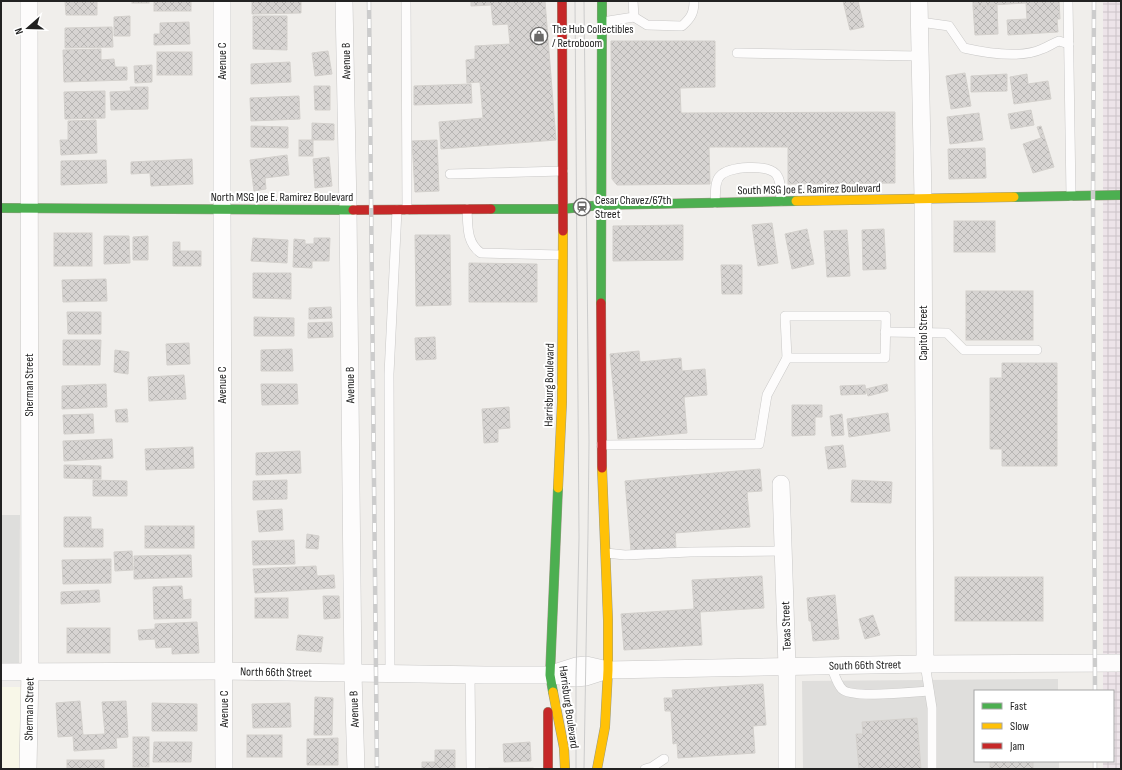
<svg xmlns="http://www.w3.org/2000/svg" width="1122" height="770" viewBox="0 0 1122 770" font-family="'Sofia Sans Condensed',sans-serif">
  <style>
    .residential { fill: #dfdedc }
    .industrial { fill: url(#industrial-grid) }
    .education { fill: #f8f7e8 }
    .religious { fill: #dededc }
    .building { fill: url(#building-cross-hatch); stroke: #d3d0cc }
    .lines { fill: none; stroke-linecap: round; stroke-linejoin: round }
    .lane-casing { stroke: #c9c8c7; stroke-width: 10 }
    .street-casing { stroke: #c9c8c7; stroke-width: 18 }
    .fast-casing { stroke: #999a82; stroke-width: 10 }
    .slow-casing { stroke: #999a82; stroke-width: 10 }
    .jam-casing { stroke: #999a82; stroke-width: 10 }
    .lane { stroke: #fdfcfc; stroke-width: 9 }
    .street { stroke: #fdfcfc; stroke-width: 17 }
    .fast { stroke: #4caf50; stroke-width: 9 }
    .slow { stroke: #ffc107; stroke-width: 9 }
    .jam { stroke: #c62828; stroke-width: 9 }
    .tram { stroke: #ccc; stroke-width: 1 }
    .rail-casing { stroke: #ccc; stroke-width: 4.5 }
    .rail { stroke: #fff; stroke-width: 3; stroke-dasharray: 9; stroke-linecap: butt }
    .labels { text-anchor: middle; stroke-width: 4; stroke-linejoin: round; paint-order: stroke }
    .poi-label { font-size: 12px; fill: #222; stroke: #fff; text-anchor: start }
    .street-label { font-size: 12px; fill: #222; stroke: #fff }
  </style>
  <defs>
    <pattern id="industrial-grid" width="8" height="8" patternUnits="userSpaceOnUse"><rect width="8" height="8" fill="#ede4e9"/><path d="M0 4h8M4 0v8" fill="none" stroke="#cbc3c8"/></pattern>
    <pattern id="building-cross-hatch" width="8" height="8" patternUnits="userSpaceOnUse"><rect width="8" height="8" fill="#d7d4d2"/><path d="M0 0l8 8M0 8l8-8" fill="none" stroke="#b8b6b4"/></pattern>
  </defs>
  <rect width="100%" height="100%" fill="#f0eeeb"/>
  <path class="residential" d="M1058,679V691H975V761H1059V769H803L802,681Z"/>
  <path class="industrial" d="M1103,1H1121V769H1103V761H1113V691H1103Z"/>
  <path class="education" d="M1,687H21L19,769H1Z"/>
  <path class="religious" d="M1,515H20L19,667L1,666Z"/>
  <g class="building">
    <path d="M65,1H97V15H66Z"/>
    <rect x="132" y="1" width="17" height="2"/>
    <rect x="154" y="1" width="37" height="10"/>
    <path d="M252,1H301V13L252,14Z"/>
    <path d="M471,1H545L556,140L441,149L439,122L483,118L480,82L467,83L466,60L475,59V46L510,44L508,24L493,25L491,5L471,6Z"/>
    <path d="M843,1H858L864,27L850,30Z"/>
    <path d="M973,1H1059L1060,19H1057L1058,32L1008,35L1007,20L1027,19L1026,3L973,6Z"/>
    <path d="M997,5L998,34L975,35L973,6Z"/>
    <path d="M130,16V36H114V17Z"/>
    <path d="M253,16H287V50L253,49Z"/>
    <path d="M189,22L190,44L154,45V34H160V23Z"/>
    <path d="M112,27L113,47L65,48V28Z"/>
    <path d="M611,41H715V87L680,88L681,113L895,112V183L788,184V147H709L710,184L617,185L612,179Z"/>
    <path d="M101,49V60L114,59L115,67H127V80L64,82L63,50Z"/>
    <path d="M328,51L332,74L315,76L312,53Z"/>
    <rect x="157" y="52" width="35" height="23"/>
    <path d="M290,62L291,82L251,84V64Z"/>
    <path d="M152,65V82L135,83L134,66Z"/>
    <path d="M965,73L971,106L951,109L946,76Z"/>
    <path d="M1007,74V91L971,92V76Z"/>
    <path d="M1027,74L1028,84L1048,81L1051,99L1014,104L1010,77Z"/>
    <path d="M471,84L472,103L414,105V86Z"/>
    <path d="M314,86H330V110H315Z"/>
    <path d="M130,87H148V109L111,110L110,92L131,91Z"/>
    <path d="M105,91V118L65,119L64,92Z"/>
    <path d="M299,96L300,119L251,121L250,98Z"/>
    <path d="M1031,110L1034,125L1011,129L1008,114Z"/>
    <path d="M979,113L983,140L950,144L947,117Z"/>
    <path d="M96,120L97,153L61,155L60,140H68V121Z"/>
    <path d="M312,123L334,124V140H312Z"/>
    <path d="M251,126L288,127V148L251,147Z"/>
    <path d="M1041,126L1054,167L1033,173L1023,144L1041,138L1037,127Z"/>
    <rect x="299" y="140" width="14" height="16"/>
    <path d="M437,140L439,191L415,192L412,141Z"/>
    <path d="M985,148L986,178L949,179L948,149Z"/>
    <path d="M287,155L289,175L265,178L266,189L254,191L250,160Z"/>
    <path d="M329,157L332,186L315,188L313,159Z"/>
    <path d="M192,159L193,184L151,186L150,173L131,174V162Z"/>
    <path d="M106,160L107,183L61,185V161Z"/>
    <rect x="954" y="221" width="41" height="31"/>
    <path d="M772,223L778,263L758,266L752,225Z"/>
    <path d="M683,225V260L613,261V226Z"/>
    <path d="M807,229L814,264L792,269L785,234Z"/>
    <path d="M884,229L886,269L863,270L862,230Z"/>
    <path d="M847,230L850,276L827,277L824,231Z"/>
    <rect x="54" y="233" width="38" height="33"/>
    <path d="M415,235H450L451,305L416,306Z"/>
    <path d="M104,236H129L130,263L104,264Z"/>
    <path d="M148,236V260H133V237Z"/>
    <path d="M253,238L288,240L287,263L251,261Z"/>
    <path d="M314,238H330L329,261H312V268L293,267L294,239L305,240V244H314Z"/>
    <path d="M173,242H180V251H201V266H173Z"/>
    <path d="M469,263L537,264V302H469Z"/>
    <path d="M721,265H742V294H722Z"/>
    <path d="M253,273H291V299L253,298Z"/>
    <path d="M106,279L107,301L63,302L62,280Z"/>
    <rect x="966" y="291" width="67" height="49"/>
    <path d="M331,307L332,318L309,319V308Z"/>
    <path d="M67,312H101V334H68Z"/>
    <path d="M254,317L294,318V336H254Z"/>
    <path d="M332,322L333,337L308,338V323Z"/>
    <path d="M435,337L436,359L416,360L415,338Z"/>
    <path d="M63,340H101L100,365H63Z"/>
    <path d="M189,343L190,364L167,365L166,344Z"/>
    <path d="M292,349L293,371H261V350Z"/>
    <path d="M115,350L129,352L128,374L114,372Z"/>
    <path d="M639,351L640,362L681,358L682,371L705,369L707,395L684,397L687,433L618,439L610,354Z"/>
    <path d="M1002,363H1057V466H1002V449H990V378H1002Z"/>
    <path d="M184,375L186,399L149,401L148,377Z"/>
    <path d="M106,384L107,407L62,409V386Z"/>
    <path d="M261,384H297L298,404L262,405Z"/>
    <path d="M887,384L888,391L868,396L866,389Z"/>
    <path d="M865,385L866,394L841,395L840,386Z"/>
    <path d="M792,405H822V417H815V435L792,436Z"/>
    <path d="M509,407L510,428L498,429V442L484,443L482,409Z"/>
    <path d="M127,409L128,422H116L115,410Z"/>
    <path d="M888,413L890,431L849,437L847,419Z"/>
    <path d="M93,414L94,433L64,434L63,415Z"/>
    <path d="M842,414L844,435L832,436L830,416Z"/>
    <path d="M112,439L113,458L64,461L63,441Z"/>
    <path d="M843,445L846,467L828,469L825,447Z"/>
    <path d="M193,447L194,468L146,470L145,449Z"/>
    <path d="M300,451L301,473L256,475V453Z"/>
    <path d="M64,465L101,466V479L64,478Z"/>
    <path d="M760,469L762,491L747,492L750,527L675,533L676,548L631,551L625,481Z"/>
    <path d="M93,480L127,481V496H93Z"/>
    <path d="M287,480V499L253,500V481Z"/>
    <path d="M852,480L892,482L891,503L851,502Z"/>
    <path d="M282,509L283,530L259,532L257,511Z"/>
    <path d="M64,517H91V529H103V547H64Z"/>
    <rect x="145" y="526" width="49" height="22"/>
    <path d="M307,534L319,536L318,549L306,548Z"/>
    <path d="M294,540L295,564L253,565L252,541Z"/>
    <path d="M132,551L133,570L115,571L114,552Z"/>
    <path d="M191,555L192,577L134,579V556Z"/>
    <path d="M111,559V583L63,584L62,560Z"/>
    <path d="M316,566L317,576L334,575L335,588L255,593L253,569Z"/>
    <path d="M762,576L764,608L700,612L702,645L624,650L621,614L694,609L692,580Z"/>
    <rect x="955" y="577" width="88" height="44"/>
    <path d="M182,586L183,600L191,599V618L154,619L153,587Z"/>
    <path d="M99,590L100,602L61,604V592Z"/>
    <path d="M835,595L839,639L813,641L811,621H809L807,598Z"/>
    <path d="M323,596H339L340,618L324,619Z"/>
    <rect x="255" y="598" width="33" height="20"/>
    <path d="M873,615L880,635L865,639L859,619Z"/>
    <path d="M197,622L199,653L172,654V647L156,648L155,639L139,640L138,630L155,629V624Z"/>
    <rect x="67" y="628" width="43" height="25"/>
    <path d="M298,635L323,637L321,652L296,650Z"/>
    <path d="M763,684L766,725L753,726L755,753L678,758L677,743L673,744L671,711H665L664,698H673L672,690Z"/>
    <path d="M315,697L333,698L332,735H314Z"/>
    <path d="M80,701L83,735L105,734L102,702L126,701L128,737L116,738L117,748L74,751L73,736L58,737L56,703Z"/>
    <path d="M152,703L197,704V731H152Z"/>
    <path d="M290,703L291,727L253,728L252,704Z"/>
    <path d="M917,718L921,769H859L856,734H863L862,722Z"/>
    <rect x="247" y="735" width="35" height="22"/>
    <rect x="133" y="737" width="16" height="30"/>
    <path d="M338,738V765H307V739Z"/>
    <path d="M154,742H192L191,762H153Z"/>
    <path d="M530,742L531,761L504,762L503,744Z"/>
    <path d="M435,750H455V769H487H422V762H435Z"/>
    <rect x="67" y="760" width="37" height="9"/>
    <rect x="990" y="761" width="43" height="8"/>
    <rect x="489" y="768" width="44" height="1"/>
  </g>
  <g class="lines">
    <defs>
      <g id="lane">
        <path d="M406,1L407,210"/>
        <path d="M1068,1L1071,196"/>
        <path d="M634,17L647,25L682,26C691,18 694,13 694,1"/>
        <path d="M602,22L634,17L633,1"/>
        <path d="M920,22L949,26L964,48C986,53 1020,59 1042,49C1048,47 1053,43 1059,41L1069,44"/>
        <path d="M737,53L920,56"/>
        <path d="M450,174L563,171"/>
        <path d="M715,203C716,194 714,182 720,176C729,166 767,164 776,174C782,181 780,193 781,201"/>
        <path d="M467,209C468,225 466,243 481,253L562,255"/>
        <path d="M785,316H886L885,358H787Z"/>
        <path d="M885,332L947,333L964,350H1037"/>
        <path d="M601,445L759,444L767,395L787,358"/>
        <path d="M606,553L625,555L690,552L783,551"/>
        <path d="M925,664L932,708V769"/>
        <path d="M831,666C834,673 837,684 842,689C851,699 913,692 929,691"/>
        <path d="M390,673L389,374L397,210"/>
        <path d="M470,675L471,769"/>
        <path d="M645,769L652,767L664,759"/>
      </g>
      <g id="street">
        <path d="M222,1V209L224,769"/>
        <path d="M344,1L348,210L353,674L356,769"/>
        <path d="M919,1L923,198L925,664"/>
        <path d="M781,484L787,667V769"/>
        <path d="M1,672L223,671L485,675H550L576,678L586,677L608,670"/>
        <path d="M554,673L576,666L586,665L608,670L925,664L1121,663"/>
        <path d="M28,769L30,671L29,1"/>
      </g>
      <g id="fast">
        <path d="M1014,197L1121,195"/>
        <path d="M1,208L353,210"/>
        <path d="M491,209H563L601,205L796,201"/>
        <path d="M601,303L602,1"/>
        <path d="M553,692L550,675L558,488"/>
      </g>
      <g id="slow">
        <path d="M796,201L1014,197"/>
        <path d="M558,488L562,402L563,231"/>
        <path d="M553,692L564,748L565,769"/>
        <path d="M597,769L605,727L608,670V620L602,468"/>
      </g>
      <g id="jam">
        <path d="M562,1L563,231"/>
        <path d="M353,210L491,209"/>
        <path d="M601,303L602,468"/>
        <path d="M548,712V769"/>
      </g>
    </defs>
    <use href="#lane" class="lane-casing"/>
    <use href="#street" class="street-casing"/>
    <use href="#fast" class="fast-casing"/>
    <use href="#slow" class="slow-casing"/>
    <use href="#jam" class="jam-casing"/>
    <use href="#lane" class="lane"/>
    <use href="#street" class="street"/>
    <use href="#fast" class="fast"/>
    <use href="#slow" class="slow"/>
    <use href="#jam" class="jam"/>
    <g class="tram">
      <path d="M575,1L579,538L576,678V769"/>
      <path d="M584,769L588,533L589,442L584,1"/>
    </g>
    <defs>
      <g id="rail">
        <path d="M369,1L377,769"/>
        <path d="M1094,1L1093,196L1095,691"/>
        <path d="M1095,761V769"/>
      </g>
    </defs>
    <use href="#rail" class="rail-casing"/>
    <use href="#rail" class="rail"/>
  </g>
  <defs>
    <symbol id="shop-ring" viewBox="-11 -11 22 22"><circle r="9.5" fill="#fff" stroke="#6a6968" stroke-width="1.5"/><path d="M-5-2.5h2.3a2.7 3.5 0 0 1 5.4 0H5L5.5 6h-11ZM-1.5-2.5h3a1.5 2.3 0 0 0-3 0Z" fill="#6a6968"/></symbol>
    <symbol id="station-ring" viewBox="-11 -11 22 22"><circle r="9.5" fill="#fff" stroke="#6a6968" stroke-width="1.5"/><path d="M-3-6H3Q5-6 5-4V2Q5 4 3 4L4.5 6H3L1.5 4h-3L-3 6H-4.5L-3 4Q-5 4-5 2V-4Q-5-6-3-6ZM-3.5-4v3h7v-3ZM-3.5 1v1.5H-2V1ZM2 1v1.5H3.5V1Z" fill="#6a6968"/></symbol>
  </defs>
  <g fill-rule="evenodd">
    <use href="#shop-ring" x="529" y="26" width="20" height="20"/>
    <use href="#station-ring" x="572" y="197" width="20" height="20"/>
  </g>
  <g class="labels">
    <g class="poi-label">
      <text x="552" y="33">The Hub Collectibles<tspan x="552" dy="14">/ Retroboom</tspan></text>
      <text x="595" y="204">Cesar Chavez/67th<tspan x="595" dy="14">Street</tspan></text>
    </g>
    <g class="street-label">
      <text transform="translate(222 61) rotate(-90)" y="4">Avenue C</text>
      <text transform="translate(346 61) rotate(-91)" y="4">Avenue B</text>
      <text transform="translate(809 189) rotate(-1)" y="4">South MSG Joe E. Ramirez Boulevard</text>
      <text x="282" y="201">North MSG Joe E. Ramirez Boulevard</text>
      <text transform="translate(923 333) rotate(-90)" y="4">Capitol Street</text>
      <text transform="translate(29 385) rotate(-90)" y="4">Sherman Street</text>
      <text transform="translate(222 385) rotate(-90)" y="4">Avenue C</text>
      <text transform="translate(350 385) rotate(-91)" y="4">Avenue B</text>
      <text transform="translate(549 385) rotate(-89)" y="4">Harrisburg Boulevard</text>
      <text transform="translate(786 626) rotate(-92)" y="4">Texas Street</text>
      <text transform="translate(865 665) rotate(-1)" y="4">South 66th Street</text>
      <text transform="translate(276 672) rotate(1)" y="4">North 66th Street</text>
      <text transform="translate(569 707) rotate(82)" y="4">Harrisburg Boulevard</text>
      <text transform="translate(29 709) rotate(-89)" y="4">Sherman Street</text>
      <text transform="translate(224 709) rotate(-90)" y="4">Avenue C</text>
      <text transform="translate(354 709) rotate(-92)" y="4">Avenue B</text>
    </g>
  </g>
  <rect width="1122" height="770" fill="none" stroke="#222222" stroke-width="4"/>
  <rect x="974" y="690" width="140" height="72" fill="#ffffff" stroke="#a7a7a7"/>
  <rect x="982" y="703" width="20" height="6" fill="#4caf50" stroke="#a7a7a7"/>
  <text x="1010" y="710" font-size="12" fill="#222222">Fast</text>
  <rect x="982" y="723" width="20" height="6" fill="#ffc107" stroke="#a7a7a7"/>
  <text x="1010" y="730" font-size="12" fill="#222222">Slow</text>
  <rect x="982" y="743" width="20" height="6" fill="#c62828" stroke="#a7a7a7"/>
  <text x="1010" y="750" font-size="12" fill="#222222">Jam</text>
  <g transform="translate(28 28) rotate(250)" stroke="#ffffff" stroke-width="3" paint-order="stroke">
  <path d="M0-3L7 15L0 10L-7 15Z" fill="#222222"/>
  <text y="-6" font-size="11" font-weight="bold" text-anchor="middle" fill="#222222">N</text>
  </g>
</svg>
